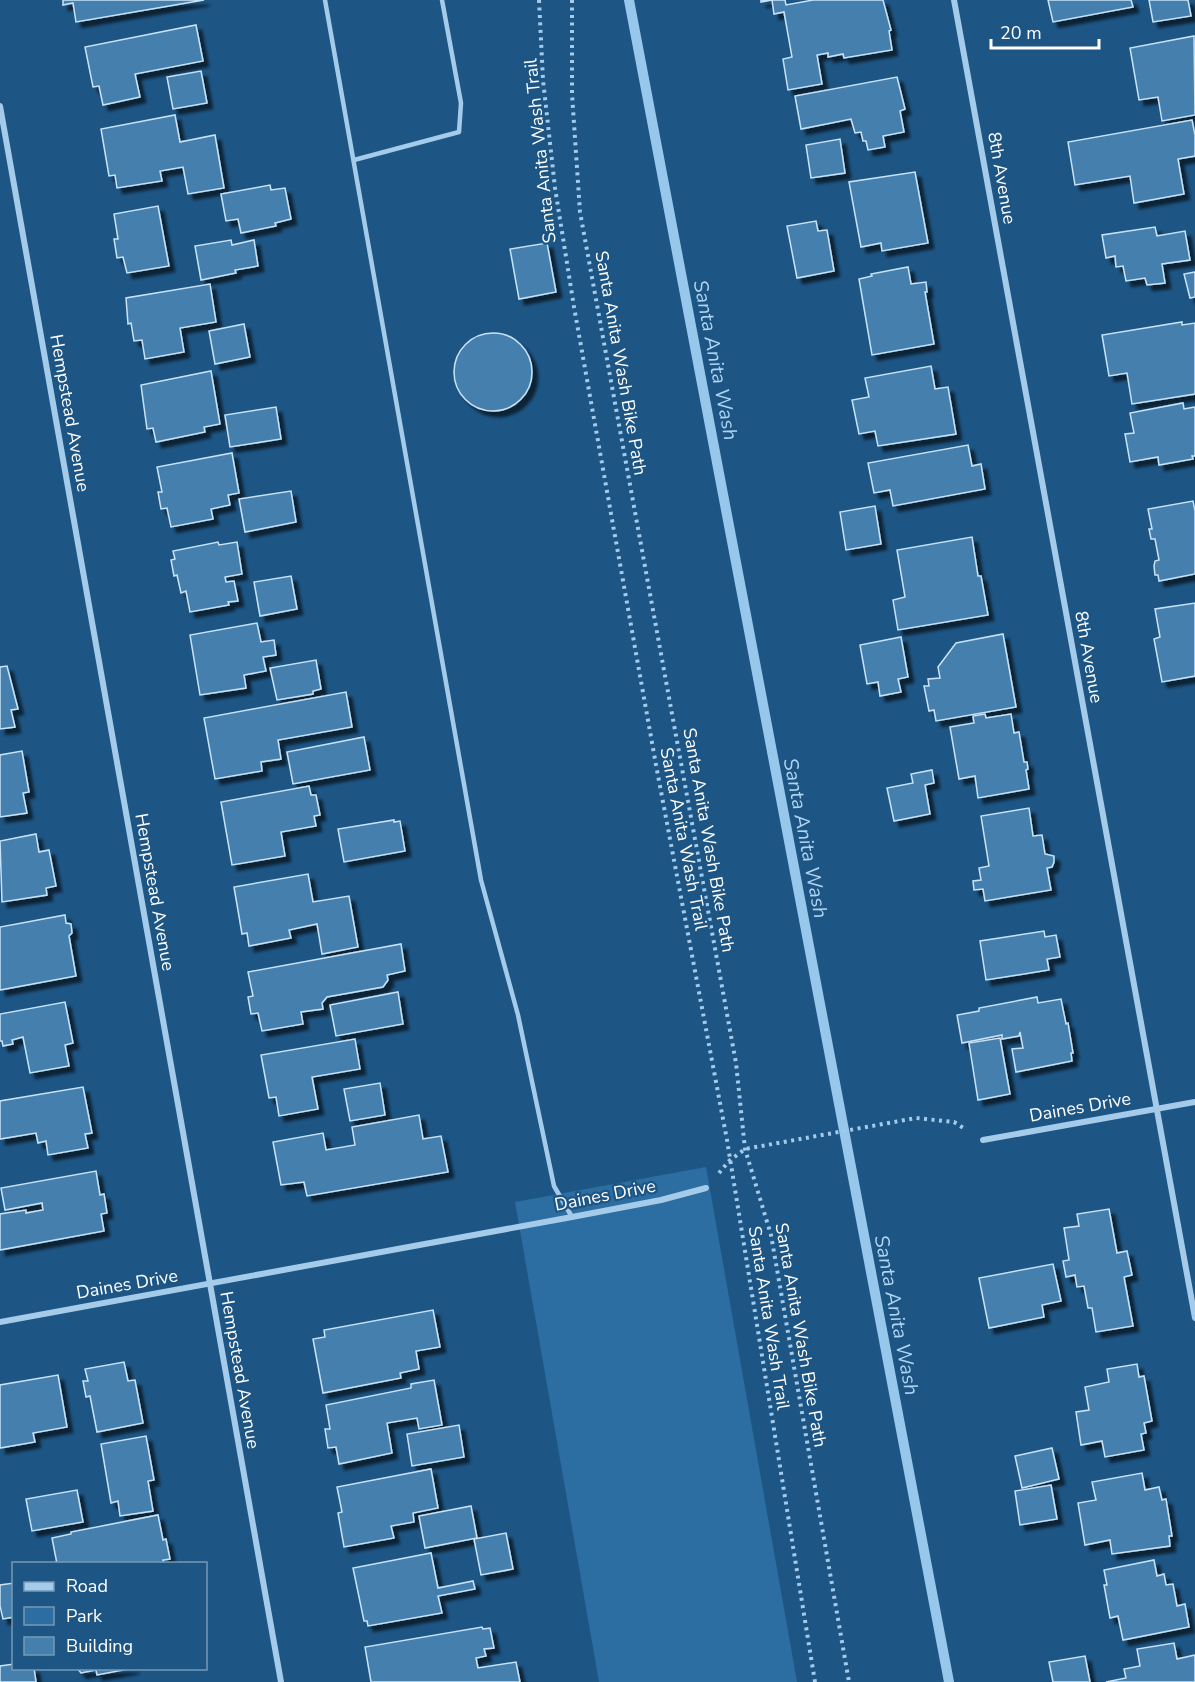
<svg xmlns="http://www.w3.org/2000/svg" width="1195" height="1682" viewBox="0 0 1195 1682" font-family="'Nunito Sans',sans-serif">
  <style>
    .green { fill: #2c6ea1 }
    .lines { fill: none; stroke-linecap: round; stroke-linejoin: round }
    .stream { stroke: #97c8ec; stroke-width: 10 }
    .building { fill: #457fad; stroke: #c8e3f8; stroke-width: 1.5; filter: url(#shadow) }
    .path { stroke: #a4cbea; stroke-width: 4; stroke-dasharray: 3 4.5; stroke-linecap: butt }
    .lane { stroke: #a4cbea; stroke-width: 4.5 }
    .street { stroke: #a4cbea; stroke-width: 6 }
    .labels { text-anchor: middle; stroke-width: 4.5; stroke-linejoin: round; paint-order: stroke }
    .street-label { font-size: 18px; fill: #fff; stroke: #1d5584 }
    .water-label { font-size: 20px; font-style: italic; fill: #afd5f2; stroke: #1d5584 }
  </style>
  <defs>
    <filter id="shadow"><feDropShadow dx="5.5" dy="5.5" stdDeviation="1.5" flood-color="#0009"/></filter>
  </defs>
  <rect width="100%" height="100%" fill="#1d5584"/>
  <path class="green" d="M706,1167L797,1682H599L515,1202Z"/>
  <g class="lines">
    <path class="stream" d="M629,0L949,1682"/>
  </g>
  <g class="building">
    <path d="M63,0H204L76,22L73,3L63,5Z"/>
    <path d="M761,0H785L786,5L813,0H883L891,30L889,31L892,50L844,58L843,54L828,57V53L817,55L822,84L788,90L783,59L792,57L784,12L774,14L772,0L761,2Z"/>
    <path d="M1048,0H1131L1133,7L1053,22Z"/>
    <path d="M1149,0H1188L1191,16L1153,22Z"/>
    <path d="M196,25L203,61L135,74L140,97L103,105L99,86L93,87L85,47Z"/>
    <path d="M1194,36L1195,115L1162,121L1158,97L1139,100L1130,48Z"/>
    <path d="M201,71L207,103L173,109L167,77Z"/>
    <path d="M897,77L905,109L900,111L904,132L883,136L885,147L868,150L866,141H863L861,132L855,133L851,119L801,129L795,96Z"/>
    <path d="M175,115L180,142L215,135L224,188L188,194L183,167L160,171L162,181L117,188L115,175L109,176L101,129Z"/>
    <path d="M1192,120L1195,135V156L1178,159L1184,194L1134,203L1130,176L1075,185L1068,142Z"/>
    <path d="M840,139L845,173L811,178L806,145Z"/>
    <path d="M915,172L928,243L882,251L881,243L861,247L849,182Z"/>
    <path d="M270,185L271,190L285,188L291,219L275,223L276,226L241,233L238,219L226,221L221,194Z"/>
    <path d="M158,206L169,266L127,273L123,257L117,258L114,239H118L114,214Z"/>
    <path d="M816,221L818,231L827,230L834,271L797,278L787,226Z"/>
    <path d="M1155,227L1157,236L1185,231L1190,260L1162,264L1165,283L1147,285L1145,278L1126,281L1123,266L1116,267L1115,256L1106,258L1102,235Z"/>
    <path d="M231,240L232,245L254,240L258,266L235,270L236,273L201,280L195,246Z"/>
    <path d="M547,243L556,292L519,299L510,249Z"/>
    <path d="M908,267L911,284L926,282L927,292H925L934,344L872,355L859,279L872,276L871,274Z"/>
    <path d="M1195,272V297L1190,298L1184,274Z"/>
    <path d="M210,284L216,322L180,328L184,352L145,359L142,340L134,341L131,323L128,324L126,298Z"/>
    <path d="M1182,322V325L1195,323V394L1132,404L1127,373L1109,376L1102,335Z"/>
    <path d="M244,324L250,357L215,364L209,331Z"/>
    <circle cx="493" cy="372" r="39"/>
    <path d="M931,366L935,389L948,387L956,434L878,446L875,431L859,434L852,400L869,397L865,378Z"/>
    <path d="M211,371L220,424L204,427L205,432L156,442L153,428L147,429L141,385Z"/>
    <path d="M1183,403L1184,409L1195,407V456H1192L1193,459L1159,465L1158,457L1130,462L1125,434L1134,433L1130,413Z"/>
    <path d="M276,407L281,439L230,447L225,415Z"/>
    <path d="M968,445L972,466L981,464L985,489L893,506L890,490L874,493L868,463Z"/>
    <path d="M232,453L239,493L228,495L230,505L211,509L213,519L171,527L167,508L161,509L158,492H162L157,467Z"/>
    <path d="M291,491L296,522L245,532L239,499Z"/>
    <path d="M1193,501L1195,511V574L1159,581L1158,575H1155L1154,566L1155,561L1159,560L1155,539H1151L1149,529H1152L1148,509Z"/>
    <path d="M875,506L881,544L846,550L840,512Z"/>
    <path d="M972,537L978,576H981L988,615L898,630L893,600L905,597L897,550Z"/>
    <path d="M218,542L219,545L237,542L242,574L225,577L226,582L234,581L238,601L228,602L229,605L190,612L186,591L181,593L177,575L174,576L171,560L175,559L173,551Z"/>
    <path d="M291,576L297,609L260,616L254,582Z"/>
    <path d="M1195,603V676L1162,682L1154,639L1160,637L1155,609Z"/>
    <path d="M257,623L261,642L274,640L276,655L263,657L266,671L244,675L246,688L200,695L190,635Z"/>
    <path d="M1003,634L1016,707L936,721L934,710L929,711L924,686H929L928,679L940,678L938,667L956,643Z"/>
    <path d="M901,637L908,677L898,679L901,692L880,696L878,682L867,684L860,645Z"/>
    <path d="M316,660L321,689L313,691V694L277,700L270,668Z"/>
    <path d="M7,666L18,709L11,710L15,727L0,729V667Z"/>
    <path d="M346,692L352,727L278,740L281,759L261,762L262,771L215,779L204,718Z"/>
    <path d="M985,714L986,718L1011,714L1014,733L1019,732L1024,762H1027L1028,769L1026,770L1029,789L978,798L975,776L959,779L950,727L974,723L973,716Z"/>
    <path d="M364,737L370,770L293,784L287,752Z"/>
    <path d="M22,751L29,792L23,793L27,813L0,817V755Z"/>
    <path d="M932,770L934,783L925,785L930,814L894,821L887,788L913,783L911,774Z"/>
    <path d="M309,786L311,795H316L320,815L314,816L316,826L281,832L285,856L232,865L221,802Z"/>
    <path d="M1029,808L1033,836L1042,835L1045,854L1054,856V862L1052,867L1047,868L1051,890L985,901L983,889L974,890L973,881L981,880L979,868L989,866L981,816Z"/>
    <path d="M394,820V822L400,821L405,851L344,862L338,829Z"/>
    <path d="M36,834L39,852L49,850L56,886L46,888L47,895L2,902L0,841Z"/>
    <path d="M308,874L313,902L349,896L358,947L322,954L317,924L289,930L291,938L249,946L247,933L242,934L234,887Z"/>
    <path d="M65,915L66,923L71,924L72,933L69,936L76,976L0,990V927Z"/>
    <path d="M1044,931L1045,937L1056,935L1060,957L1047,959L1049,970L986,980L980,941Z"/>
    <path d="M401,944L405,971L387,975L388,980L383,987L327,997L322,1003L323,1009L301,1012L303,1024L262,1031L258,1013L251,1014L248,997L253,996L248,972Z"/>
    <path d="M398,992L403,1024L336,1036L330,1005Z"/>
    <path d="M1037,997L1038,1003L1061,999L1066,1024L1068,1023L1073,1053H1071L1072,1061L1016,1072L1012,1049L1023,1048L1020,1032L1019,1036L1002,1039V1035L962,1043L957,1015L979,1011V1008Z"/>
    <path d="M65,1002L73,1043L65,1045L69,1066L30,1073L23,1037L12,1040L13,1044L3,1046L2,1041H0V1014Z"/>
    <path d="M1000,1038L1010,1094L978,1100L969,1043Z"/>
    <path d="M355,1039L360,1069L312,1077L318,1109L279,1116L276,1097L269,1098L261,1055Z"/>
    <path d="M380,1083L385,1115L350,1121L344,1089Z"/>
    <path d="M83,1087L92,1133L85,1134L88,1148L48,1155L46,1141L38,1143L36,1133L0,1139V1101Z"/>
    <path d="M419,1115L423,1139L441,1136L448,1172L307,1196L304,1182L281,1185L273,1142L323,1133L326,1150L355,1145L352,1127Z"/>
    <path d="M96,1171L100,1195L104,1194L107,1213L101,1214L104,1231L0,1250V1214L26,1210V1213L43,1210L42,1203L5,1210L1,1188Z"/>
    <path d="M1109,1209L1117,1253L1127,1251L1132,1275L1124,1277L1133,1326L1096,1332L1092,1308H1088L1084,1286L1077,1287L1075,1275L1066,1277L1063,1261L1069,1260L1064,1228L1079,1226L1077,1214Z"/>
    <path d="M1053,1264L1061,1301L1042,1305L1044,1317L989,1328L979,1278Z"/>
    <path d="M433,1310L440,1347L416,1351L419,1369L400,1373L401,1378L323,1393L313,1339L325,1337L324,1330Z"/>
    <path d="M124,1362L128,1381L135,1380L143,1423L97,1432L90,1396L86,1397L83,1381H88L85,1369Z"/>
    <path d="M1137,1364L1139,1377L1144,1376L1152,1421L1144,1423L1146,1433L1141,1434L1144,1450L1105,1457L1102,1441L1081,1445L1076,1412L1089,1410L1085,1387L1109,1382L1107,1369Z"/>
    <path d="M58,1375L67,1427L33,1433L35,1442L0,1448V1385Z"/>
    <path d="M434,1380L442,1425L419,1429L417,1418L387,1423L392,1453L339,1464L336,1447L328,1448L325,1429H330L326,1405L411,1388V1384Z"/>
    <path d="M459,1425L464,1457L412,1466L407,1434Z"/>
    <path d="M146,1436L154,1480L148,1481L153,1511L120,1516L118,1501L111,1503L101,1444Z"/>
    <path d="M1052,1448L1059,1479L1022,1488L1015,1456Z"/>
    <path d="M431,1469L438,1508L413,1513L414,1522L391,1526L394,1538L344,1547L338,1513L342,1512L337,1487Z"/>
    <path d="M1142,1473L1145,1490L1159,1487L1162,1500L1166,1499L1172,1536H1169L1170,1546L1112,1554L1110,1540L1085,1545L1078,1503L1096,1500L1092,1482Z"/>
    <path d="M1051,1485L1057,1519L1020,1525L1015,1491Z"/>
    <path d="M77,1490L83,1522L32,1531L26,1499Z"/>
    <path d="M471,1506L477,1538L425,1548L419,1516Z"/>
    <path d="M158,1515L163,1540L166,1539L170,1559L163,1560L164,1564H57L52,1538L71,1534V1532Z"/>
    <path d="M506,1533L513,1569L481,1575L474,1539Z"/>
    <path d="M431,1553L438,1588L473,1581L475,1589L438,1596L442,1613L368,1626L367,1621H364L353,1568Z"/>
    <path d="M1154,1560L1157,1576L1164,1574L1166,1585L1173,1584L1177,1606L1185,1604L1189,1627L1123,1640L1118,1616L1110,1618L1104,1585H1107L1104,1570Z"/>
    <path d="M14,1583V1617L3,1619L0,1606V1585Z"/>
    <path d="M482,1627L483,1629L490,1628L494,1648L484,1649L486,1656L476,1658L478,1668L516,1662L520,1682H371L365,1647Z"/>
    <path d="M1174,1643L1177,1659L1195,1655V1682H1106L1126,1678L1124,1669L1140,1666L1137,1649Z"/>
    <path d="M1085,1656L1090,1682H1053L1049,1662Z"/>
    <path d="M14,1664V1668H34L36,1682H0V1666Z"/>
    <path d="M77,1668H134L97,1675L96,1670L81,1673Z"/>
  </g>
  <g class="lines">
    <g class="path">
      <path d="M539,0L543,80L555,188L574,307L656,765L727,1140L815,1682"/>
      <path d="M572,0V94L580,212L736,1063L745,1149L771,1235L849,1682"/>
      <path d="M719,1173L729,1161L745,1149L916,1118L954,1122L965,1129"/>
    </g>
    <g class="lane">
      <path d="M325,0L481,880L518,1015L554,1186L572,1217"/>
      <path d="M354,160L459,132L461,103L442,0"/>
    </g>
    <g class="street">
      <path d="M954,0L1195,1318"/>
      <path d="M0,106L281,1682"/>
      <path d="M983,1140L1195,1102"/>
      <path d="M0,1322L572,1217L661,1200L706,1188"/>
    </g>
  </g>
  <g class="labels">
    <g class="street-label">
      <text transform="translate(540 151) rotate(-96)" y="6">Santa Anita Wash Trail</text>
      <text transform="translate(1002 178) rotate(80)" y="6">8th Avenue</text>
      <text transform="translate(621 363) rotate(80)" y="6">Santa Anita Wash Bike Path</text>
      <text transform="translate(70 413) rotate(80)" y="6">Hempstead Avenue</text>
      <text transform="translate(1089 657) rotate(80)" y="6">8th Avenue</text>
      <text transform="translate(684 839) rotate(79)" y="6">Santa Anita Wash Trail</text>
      <text transform="translate(709 840) rotate(80)" y="6">Santa Anita Wash Bike Path</text>
      <text transform="translate(155 892) rotate(80)" y="6">Hempstead Avenue</text>
      <text transform="translate(1080 1107) rotate(-10)" y="6">Daines Drive</text>
      <text transform="translate(605 1195) rotate(-11)" y="6">Daines Drive</text>
      <text transform="translate(127 1284) rotate(-10)" y="6">Daines Drive</text>
      <text transform="translate(769 1318) rotate(81)" y="6">Santa Anita Wash Trail</text>
      <text transform="translate(801 1335) rotate(80)" y="6">Santa Anita Wash Bike Path</text>
      <text transform="translate(240 1370) rotate(80)" y="6">Hempstead Avenue</text>
    </g>
    <g class="water-label">
      <text transform="translate(716 360) rotate(79)" y="7">Santa Anita Wash</text>
      <text transform="translate(806 838) rotate(79)" y="7">Santa Anita Wash</text>
      <text transform="translate(897 1315) rotate(79)" y="7">Santa Anita Wash</text>
    </g>
  </g>
  <rect x="12" y="1562" width="195" height="108" fill="#1d5584" stroke="#7799b5" stroke-width="1.5"/>
  <rect x="24" y="1582" width="30" height="9" fill="#a4cbea" stroke="#7799b5" stroke-width="1.5"/>
  <text x="66" y="1592" font-size="18" fill="#ffffff">Road</text>
  <rect x="24" y="1607" width="30" height="18" fill="#2c6ea1" stroke="#7799b5" stroke-width="1.5"/>
  <text x="66" y="1622" font-size="18" fill="#ffffff">Park</text>
  <rect x="24" y="1637" width="30" height="18" fill="#457fad" stroke="#7799b5" stroke-width="1.5"/>
  <text x="66" y="1652" font-size="18" fill="#ffffff">Building</text>
  <path d="M991 39v9h108v-9" fill="none" stroke="#ffffff" stroke-width="3"/>
  <text x="1000" y="39" font-size="18" fill="#ffffff" stroke="#1d5584" stroke-width="4.5" paint-order="stroke">20 m</text>
</svg>
